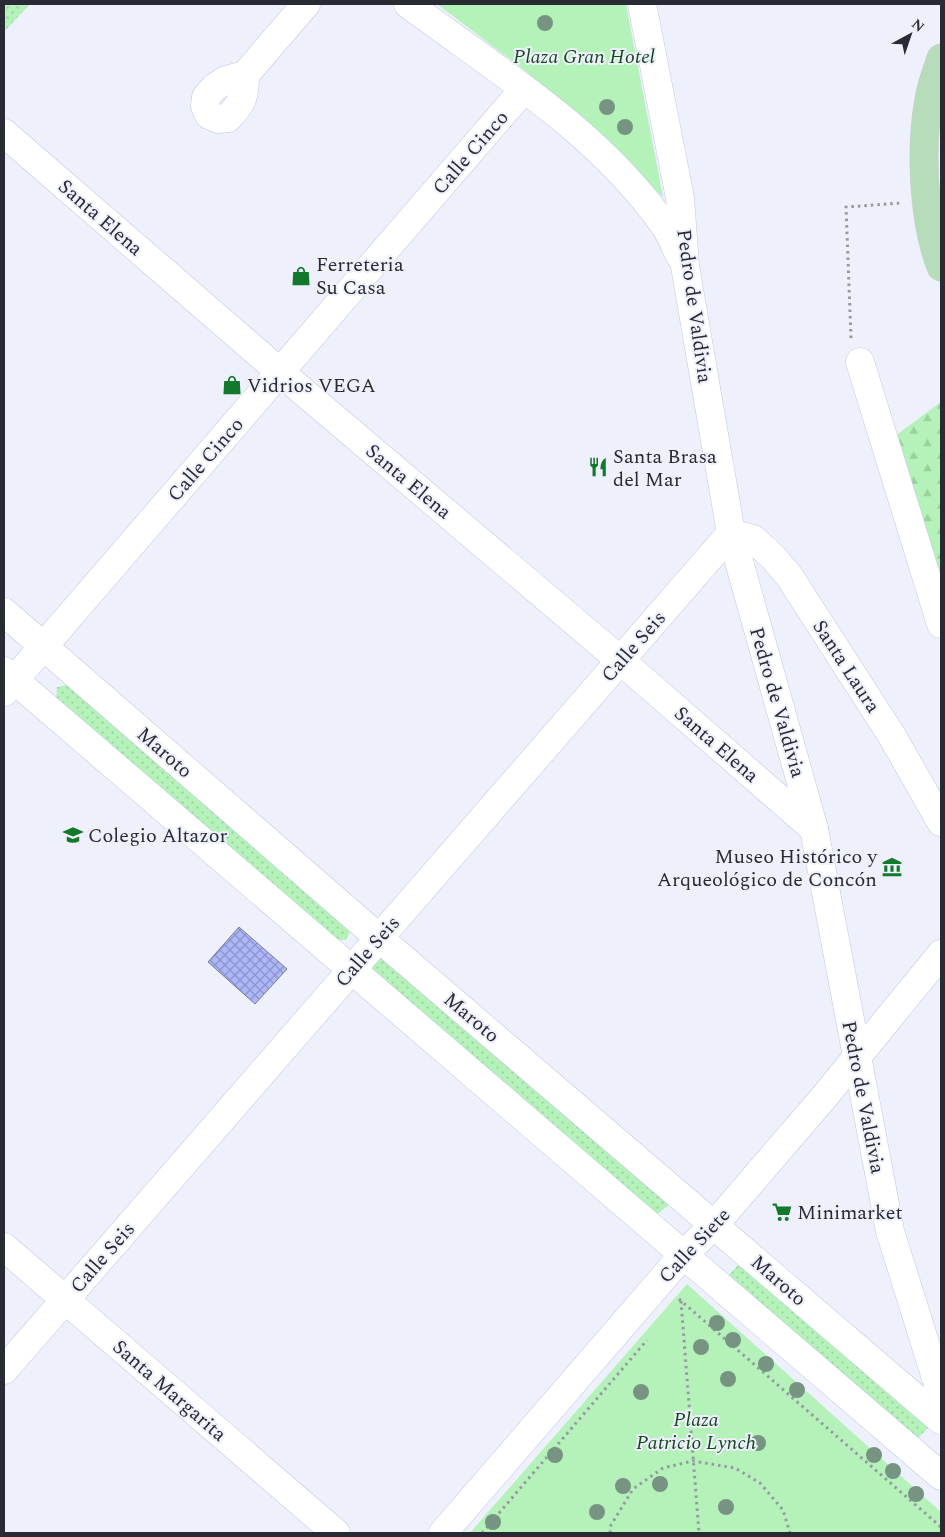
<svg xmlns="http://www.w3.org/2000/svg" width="945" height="1537" viewBox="0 0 945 1537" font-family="Spectral,serif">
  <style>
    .grass { fill: url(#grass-dots) }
    .forest { fill: url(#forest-firs) }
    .park { fill: #b5f2ba }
    .building { fill: url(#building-cross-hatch); stroke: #7a7f98 }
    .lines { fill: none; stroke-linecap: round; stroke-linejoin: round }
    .minor-casing { stroke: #c2c7e2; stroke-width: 29 }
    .major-casing { stroke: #d0d0d2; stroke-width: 29 }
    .path { stroke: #9698a4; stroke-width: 3; stroke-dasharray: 2.5 4; stroke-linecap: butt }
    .minor { stroke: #fff; stroke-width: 28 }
    .major { stroke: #b6dcb9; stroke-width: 28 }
    .tree { fill: #769481 }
    .labels { text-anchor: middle; stroke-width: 4; stroke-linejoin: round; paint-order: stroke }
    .park-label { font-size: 20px; font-style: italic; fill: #14481d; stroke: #eef0fc }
    .street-label { font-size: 20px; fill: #282a34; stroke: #eef0fc }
    .poi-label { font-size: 20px; fill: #282a34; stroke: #eef0fc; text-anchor: start }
  </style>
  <defs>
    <pattern id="grass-dots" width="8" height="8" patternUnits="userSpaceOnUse" patternTransform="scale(1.25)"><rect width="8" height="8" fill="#b5f2ba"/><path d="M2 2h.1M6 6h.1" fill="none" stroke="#9cd0a0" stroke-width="1.8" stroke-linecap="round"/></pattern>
    <pattern id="forest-firs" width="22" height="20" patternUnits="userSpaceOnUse" patternTransform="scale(1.25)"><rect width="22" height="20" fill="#b5f2ba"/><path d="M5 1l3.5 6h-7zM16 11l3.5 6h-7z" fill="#9cd0a0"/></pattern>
    <pattern id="building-cross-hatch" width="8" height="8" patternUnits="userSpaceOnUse" patternTransform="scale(1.25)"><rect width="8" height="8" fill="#acb6f8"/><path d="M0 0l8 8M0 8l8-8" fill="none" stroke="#8c94ca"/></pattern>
  </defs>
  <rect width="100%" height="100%" fill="#eef0fc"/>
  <g class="grass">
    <path d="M4,4H30L4,32Z"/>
    <path d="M71,684L351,929L346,940H334L56,702L57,687Z"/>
    <path d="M374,950L669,1205L652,1218L363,971Z"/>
    <path d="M739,1264L928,1428L917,1439L725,1279Z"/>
  </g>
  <path class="forest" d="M941,402V571L936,576L891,439Z"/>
  <g class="park">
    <path d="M437,4H626L663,197L609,145L527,72Z"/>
    <path d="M687,1284L941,1512V1533H470Z"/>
  </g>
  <path class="building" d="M239,927L287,969L255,1004L208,962Z"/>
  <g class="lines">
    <defs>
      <g id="minor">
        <path d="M408,4C498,71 599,132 664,225C671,234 675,246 680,256"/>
        <path d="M642,4L680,198L685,266L731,533L814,829L890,1231L941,1394"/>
        <path d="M245,75C245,97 243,102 228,118L218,119L209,115L205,106L206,97L215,87L226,80L245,75L306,4"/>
        <path d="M4,133L280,372L620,660L814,829"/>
        <path d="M860,362L941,624"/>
        <path d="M731,533L753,539L773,557L789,576L892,736L941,822"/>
        <path d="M4,612L379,938L941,1420"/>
        <path d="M4,671L941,1476"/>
        <path d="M4,692L524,89"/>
        <path d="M4,1247L336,1533"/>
        <path d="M4,1370L731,533"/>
        <path d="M443,1533L683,1255L715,1224L825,1096L941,954"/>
      </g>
      <path id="major" d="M941,58C937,71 931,85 929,99C920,148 923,221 941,267"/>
    </defs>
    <use href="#minor" class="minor-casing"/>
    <use href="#major" class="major-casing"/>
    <g class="path">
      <path d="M851,338L846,207L901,203"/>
      <path d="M679,1299L941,1527"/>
      <path d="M681,1301L699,1533"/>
      <path d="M482,1533L647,1340"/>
      <path d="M610,1533L611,1525L633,1489L663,1468L693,1461L735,1468L760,1483L783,1510L790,1533"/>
    </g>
    <use href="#minor" class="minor"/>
    <use href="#major" class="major"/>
  </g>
  <g class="tree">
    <circle cx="545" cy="23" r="8"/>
    <circle cx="607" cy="107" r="8"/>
    <circle cx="625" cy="127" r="8"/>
    <circle cx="717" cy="1323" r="8"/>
    <circle cx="733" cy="1340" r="8"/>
    <circle cx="701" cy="1347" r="8"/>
    <circle cx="766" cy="1364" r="8"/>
    <circle cx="728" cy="1379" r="8"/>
    <circle cx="797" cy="1390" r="8"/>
    <circle cx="641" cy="1392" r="8"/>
    <circle cx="758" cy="1443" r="8"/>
    <circle cx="555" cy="1455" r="8"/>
    <circle cx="874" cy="1455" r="8"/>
    <circle cx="893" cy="1471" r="8"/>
    <circle cx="660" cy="1484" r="8"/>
    <circle cx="623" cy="1486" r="8"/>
    <circle cx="916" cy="1494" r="8"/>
    <circle cx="726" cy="1507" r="8"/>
    <circle cx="597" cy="1512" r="8"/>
    <circle cx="493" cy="1522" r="8"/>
  </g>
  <defs>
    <symbol id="shop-bare" viewBox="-9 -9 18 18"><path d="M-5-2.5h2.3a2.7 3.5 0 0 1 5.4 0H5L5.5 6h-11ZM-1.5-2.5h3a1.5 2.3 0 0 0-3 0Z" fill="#12792c" stroke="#eef0fc" stroke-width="2.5" paint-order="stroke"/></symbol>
    <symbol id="restaurant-bare" viewBox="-9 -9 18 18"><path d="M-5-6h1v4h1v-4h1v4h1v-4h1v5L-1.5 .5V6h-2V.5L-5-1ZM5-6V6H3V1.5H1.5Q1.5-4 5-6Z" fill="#12792c" stroke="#eef0fc" stroke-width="2.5" paint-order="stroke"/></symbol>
    <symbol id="school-bare" viewBox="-9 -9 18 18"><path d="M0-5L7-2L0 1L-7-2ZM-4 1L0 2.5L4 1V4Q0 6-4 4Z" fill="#12792c" stroke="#eef0fc" stroke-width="2.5" paint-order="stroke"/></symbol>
    <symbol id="museum-bare" viewBox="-9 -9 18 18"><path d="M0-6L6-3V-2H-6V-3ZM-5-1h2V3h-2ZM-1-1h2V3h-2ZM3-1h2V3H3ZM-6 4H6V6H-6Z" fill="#12792c" stroke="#eef0fc" stroke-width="2.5" paint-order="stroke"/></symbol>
    <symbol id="supermarket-bare" viewBox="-9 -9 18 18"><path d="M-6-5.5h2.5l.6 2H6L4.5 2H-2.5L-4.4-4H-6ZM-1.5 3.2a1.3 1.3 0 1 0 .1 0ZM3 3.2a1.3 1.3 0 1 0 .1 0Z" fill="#12792c" stroke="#eef0fc" stroke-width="2.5" paint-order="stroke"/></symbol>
  </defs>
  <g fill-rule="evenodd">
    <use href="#shop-bare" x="287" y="262" width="28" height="28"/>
    <use href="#shop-bare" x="218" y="371" width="28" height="28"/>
    <use href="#restaurant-bare" x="584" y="453" width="28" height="28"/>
    <use href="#school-bare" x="59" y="821" width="28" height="28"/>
    <use href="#museum-bare" x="878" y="853" width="28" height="28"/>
    <use href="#supermarket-bare" x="768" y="1198" width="28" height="28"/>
  </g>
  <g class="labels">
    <g class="park-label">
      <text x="584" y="63">Plaza Gran Hotel</text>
      <text x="696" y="1426">Plaza<tspan x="696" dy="23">Patricio Lynch</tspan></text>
    </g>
    <g class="street-label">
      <text transform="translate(470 152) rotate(-49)" y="7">Calle Cinco</text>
      <text transform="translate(101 217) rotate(41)" y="7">Santa Elena</text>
      <text transform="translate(695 306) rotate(82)" y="7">Pedro de Valdivia</text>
      <text transform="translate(205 459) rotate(-49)" y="7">Calle Cinco</text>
      <text transform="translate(409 481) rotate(40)" y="7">Santa Elena</text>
      <text transform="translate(633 646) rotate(-49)" y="7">Calle Seis</text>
      <text transform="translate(847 666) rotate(57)" y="7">Santa Laura</text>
      <text transform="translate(778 702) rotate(74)" y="7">Pedro de Valdivia</text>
      <text transform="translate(717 744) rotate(41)" y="7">Santa Elena</text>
      <text transform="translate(165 752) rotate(41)" y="7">Maroto</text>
      <text transform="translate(367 951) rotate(-49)" y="7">Calle Seis</text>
      <text transform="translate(472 1017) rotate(40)" y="7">Maroto</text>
      <text transform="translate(864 1097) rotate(79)" y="7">Pedro de Valdivia</text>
      <text transform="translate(694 1245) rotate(-47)" y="7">Calle Siete</text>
      <text transform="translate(102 1257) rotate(-49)" y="7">Calle Seis</text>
      <text transform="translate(779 1280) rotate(41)" y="7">Maroto</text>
      <text transform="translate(170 1390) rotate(41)" y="7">Santa Margarita</text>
    </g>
    <g class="poi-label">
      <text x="316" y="271">Ferreteria<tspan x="316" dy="23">Su Casa</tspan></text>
      <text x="247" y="392">Vidrios VEGA</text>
      <text x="613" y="463">Santa Brasa<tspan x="613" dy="23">del Mar</tspan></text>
      <text x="88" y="842">Colegio Altazor</text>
      <text x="877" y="863" text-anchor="end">Museo Histórico y<tspan x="877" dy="23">Arqueológico de Concón</tspan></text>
      <text x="797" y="1219">Minimarket</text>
    </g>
  </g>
  <rect width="945" height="1537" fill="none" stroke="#282a34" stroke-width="10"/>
  <g transform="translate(910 35) rotate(40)" stroke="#eef0fc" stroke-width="4" paint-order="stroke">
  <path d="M0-4L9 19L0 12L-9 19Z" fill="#282a34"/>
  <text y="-8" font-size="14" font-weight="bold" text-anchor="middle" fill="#282a34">N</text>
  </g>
</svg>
